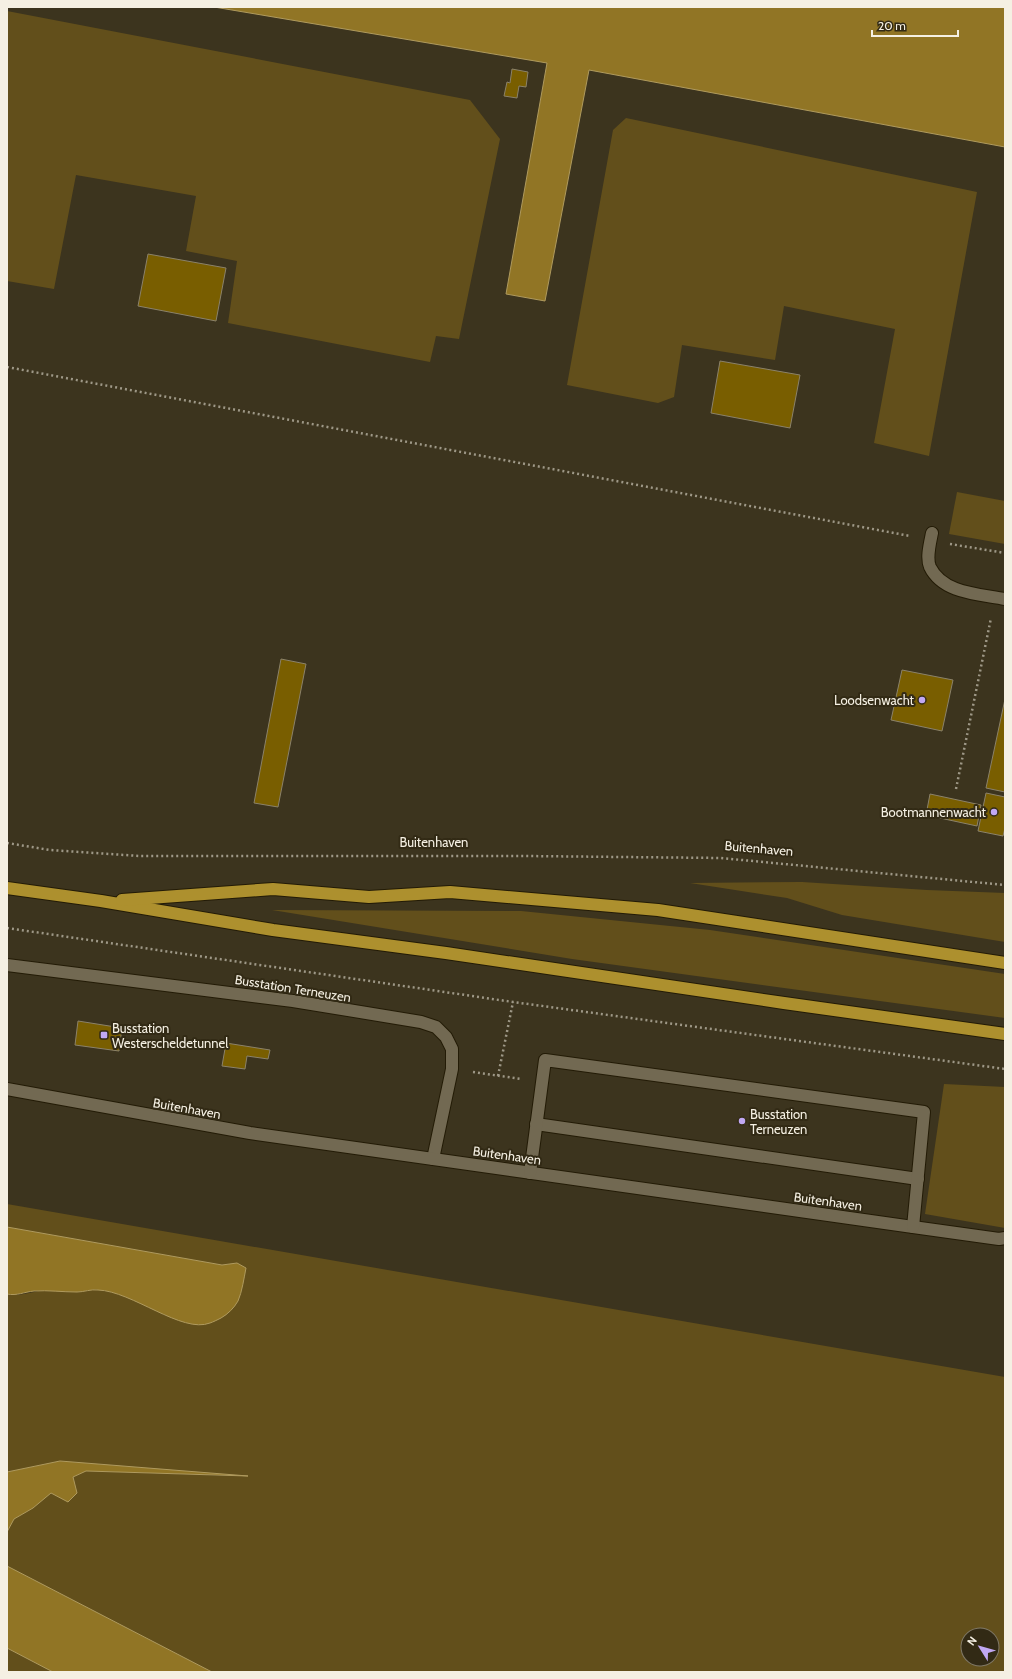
<svg xmlns="http://www.w3.org/2000/svg" width="1012" height="1679" viewBox="0 0 1012 1679" font-family="Cabin,sans-serif">
  <style>
    .green { fill: #624f1b; fill-rule: evenodd }
    .water { fill: #917525; stroke: #af9a5e }
    .building { fill: #795e00; stroke: #8b826a }
    .lines { fill: none; stroke-linecap: round; stroke-linejoin: round }
    .minor-casing { stroke: #231b06; stroke-width: 14 }
    .major-casing { stroke: #231b06; stroke-width: 14 }
    .path { stroke: #9e9887; stroke-width: 2.5; stroke-dasharray: 2 3; stroke-linecap: butt }
    .minor { stroke: #726952; stroke-width: 12 }
    .major { stroke: #ad902e; stroke-width: 12 }
    .poi-dot { fill: #c1a8f3; stroke: #322a15; stroke-width: 1.5 }
    .labels { text-anchor: middle; stroke-width: 4; stroke-linejoin: round; paint-order: stroke }
    .poi-label { font-size: 13px; fill: #f5f0e3; stroke: #322a15; text-anchor: end }
    .street-label { font-size: 13px; fill: #f5f0e3; stroke: #322a15 }
  </style>
  <rect width="100%" height="100%" fill="#3c341e"/>
  <g class="green">
    <path d="M7,11L470,100L500,139L459,339L436,336L430,362L228,323L237,261L186,251L196,196L76,175L54,289L7,281Z"/>
    <path d="M626,118L977,192L929,456L874,443L895,329L784,306L775,360L682,345L674,397L658,403L567,385L613,130Z"/>
    <path d="M957,492L1005,501V544L949,534Z"/>
    <path d="M802,882L927,890L1005,893V942L842,915L787,898L690,883Z"/>
    <path d="M272,910L521,911L710,930L1005,974V1018L572,959Z"/>
    <path d="M944,1084L1005,1087V1228L925,1214Z"/>
    <path d="M7,1204L1005,1377V1672H212L7,1566V1532L14,1519L33,1508L51,1492L73,1477L86,1471L236,1476L60,1461L7,1472V1294C20,1297 33,1291 46,1290C57,1290 67,1292 77,1292C84,1292 91,1289 98,1290C123,1291 146,1304 166,1316L237,1263L222,1265L7,1227ZM968,1635H992V1659H968Z"/>
    <path d="M7,1648L53,1672H7Z"/>
  </g>
  <g class="water">
    <path d="M214,7H1005V147L589,70L545,301L506,294L547,63Z"/>
    <path d="M7,1227L222,1265L237,1263L246,1268C244,1278 242,1292 238,1301C234,1308 228,1314 221,1318C217,1320 213,1322 210,1323C182,1334 132,1291 98,1290C91,1289 84,1292 77,1292C62,1292 48,1290 34,1291C24,1292 17,1296 7,1294Z"/>
    <path d="M60,1461L248,1476L86,1471L73,1477L77,1493L68,1502L51,1493L33,1508L14,1519L7,1532V1472Z"/>
    <path d="M7,1566L212,1672H53L7,1648Z"/>
  </g>
  <g class="building">
    <path d="M512,69L528,72L526,87L519,86L517,98L504,96L507,82L510,83Z"/>
    <path d="M148,254L226,268L216,321L138,306Z"/>
    <path d="M720,361L800,375L790,428L711,413Z"/>
    <path d="M281,659L306,664L278,807L254,803Z"/>
    <path d="M902,670L953,680L942,731L891,720Z"/>
    <path d="M1005,699V792L986,788Z"/>
    <path d="M986,793L1005,797V828L1003,836L978,831Z"/>
    <path d="M930,794L981,805L977,826L926,815Z"/>
    <path d="M78,1021L122,1028L119,1051L75,1045Z"/>
    <path d="M226,1043L270,1050L268,1059L247,1056L245,1069L222,1066Z"/>
  </g>
  <g class="lines">
    <defs>
      <g id="minor">
        <path d="M932,533C930,543 926,558 930,567C943,594 980,594 1005,599"/>
        <path d="M7,965L293,1001L421,1022L436,1027L446,1037L452,1049V1069L433,1159"/>
        <path d="M7,1089L250,1133L913,1227L999,1239L1005,1238"/>
        <path d="M536,1124L918,1179"/>
        <path d="M530,1173L545,1060L924,1112L913,1227"/>
      </g>
      <g id="major">
        <path d="M7,888L101,901L273,930L446,953L784,1003L1005,1034"/>
        <path d="M122,900L273,889L369,897L450,892L658,910L1005,963"/>
      </g>
    </defs>
    <use href="#minor" class="minor-casing"/>
    <use href="#major" class="major-casing"/>
    <g class="path">
      <path d="M7,367L910,536"/>
      <path d="M950,544L1005,553"/>
      <path d="M956,789L991,618"/>
      <path d="M7,843L50,850L140,856H525L721,858L1005,885"/>
      <path d="M7,928L513,1002L1005,1069"/>
      <path d="M473,1072L521,1079"/>
      <path d="M498,1076L513,1002"/>
    </g>
    <use href="#minor" class="minor"/>
    <use href="#major" class="major"/>
  </g>
  <g class="poi-dot">
    <circle cx="922" cy="700" r="4"/>
    <circle cx="994" cy="812" r="4"/>
    <rect x="100" y="1031" width="8" height="8" rx="2"/>
    <circle cx="742" cy="1121" r="4"/>
  </g>
  <g class="labels">
    <g class="poi-label">
      <text x="914" y="705">Loodsenwacht</text>
      <text x="986" y="817">Bootmannenwacht</text>
      <text x="112" y="1033" text-anchor="start">Busstation<tspan x="112" dy="15">Westerscheldetunnel</tspan></text>
      <text x="750" y="1119" text-anchor="start">Busstation<tspan x="750" dy="15">Terneuzen</tspan></text>
    </g>
    <g class="street-label">
      <text x="434" y="847">Buitenhaven</text>
      <text transform="translate(759 848) rotate(5)" y="5">Buitenhaven</text>
      <text transform="translate(293 988) rotate(9)" y="5">Busstation Terneuzen</text>
      <text transform="translate(187 1108) rotate(10)" y="5">Buitenhaven</text>
      <text transform="translate(507 1155) rotate(8)" y="5">Buitenhaven</text>
      <text transform="translate(828 1201) rotate(8)" y="5">Buitenhaven</text>
    </g>
  </g>
  <rect width="1012" height="1679" fill="none" stroke="#f5f0e3" stroke-width="16"/>
  <g transform="translate(980 1647) rotate(307)"><circle r="19" fill="#322a15" stroke="#807967"/>
  <path d="M0-3L7 15L0 10L-7 15Z" fill="#c1a8f3"/>
  <text y="-6" font-size="11" font-weight="bold" text-anchor="middle" fill="#f5f0e3">N</text>
  </g>
  <path d="M872 30v6h86v-6" fill="none" stroke="#f5f0e3" stroke-width="2"/>
  <text x="878" y="30" font-size="12" fill="#f5f0e3" stroke="#322a15" stroke-width="3" paint-order="stroke">20 m</text>
</svg>
